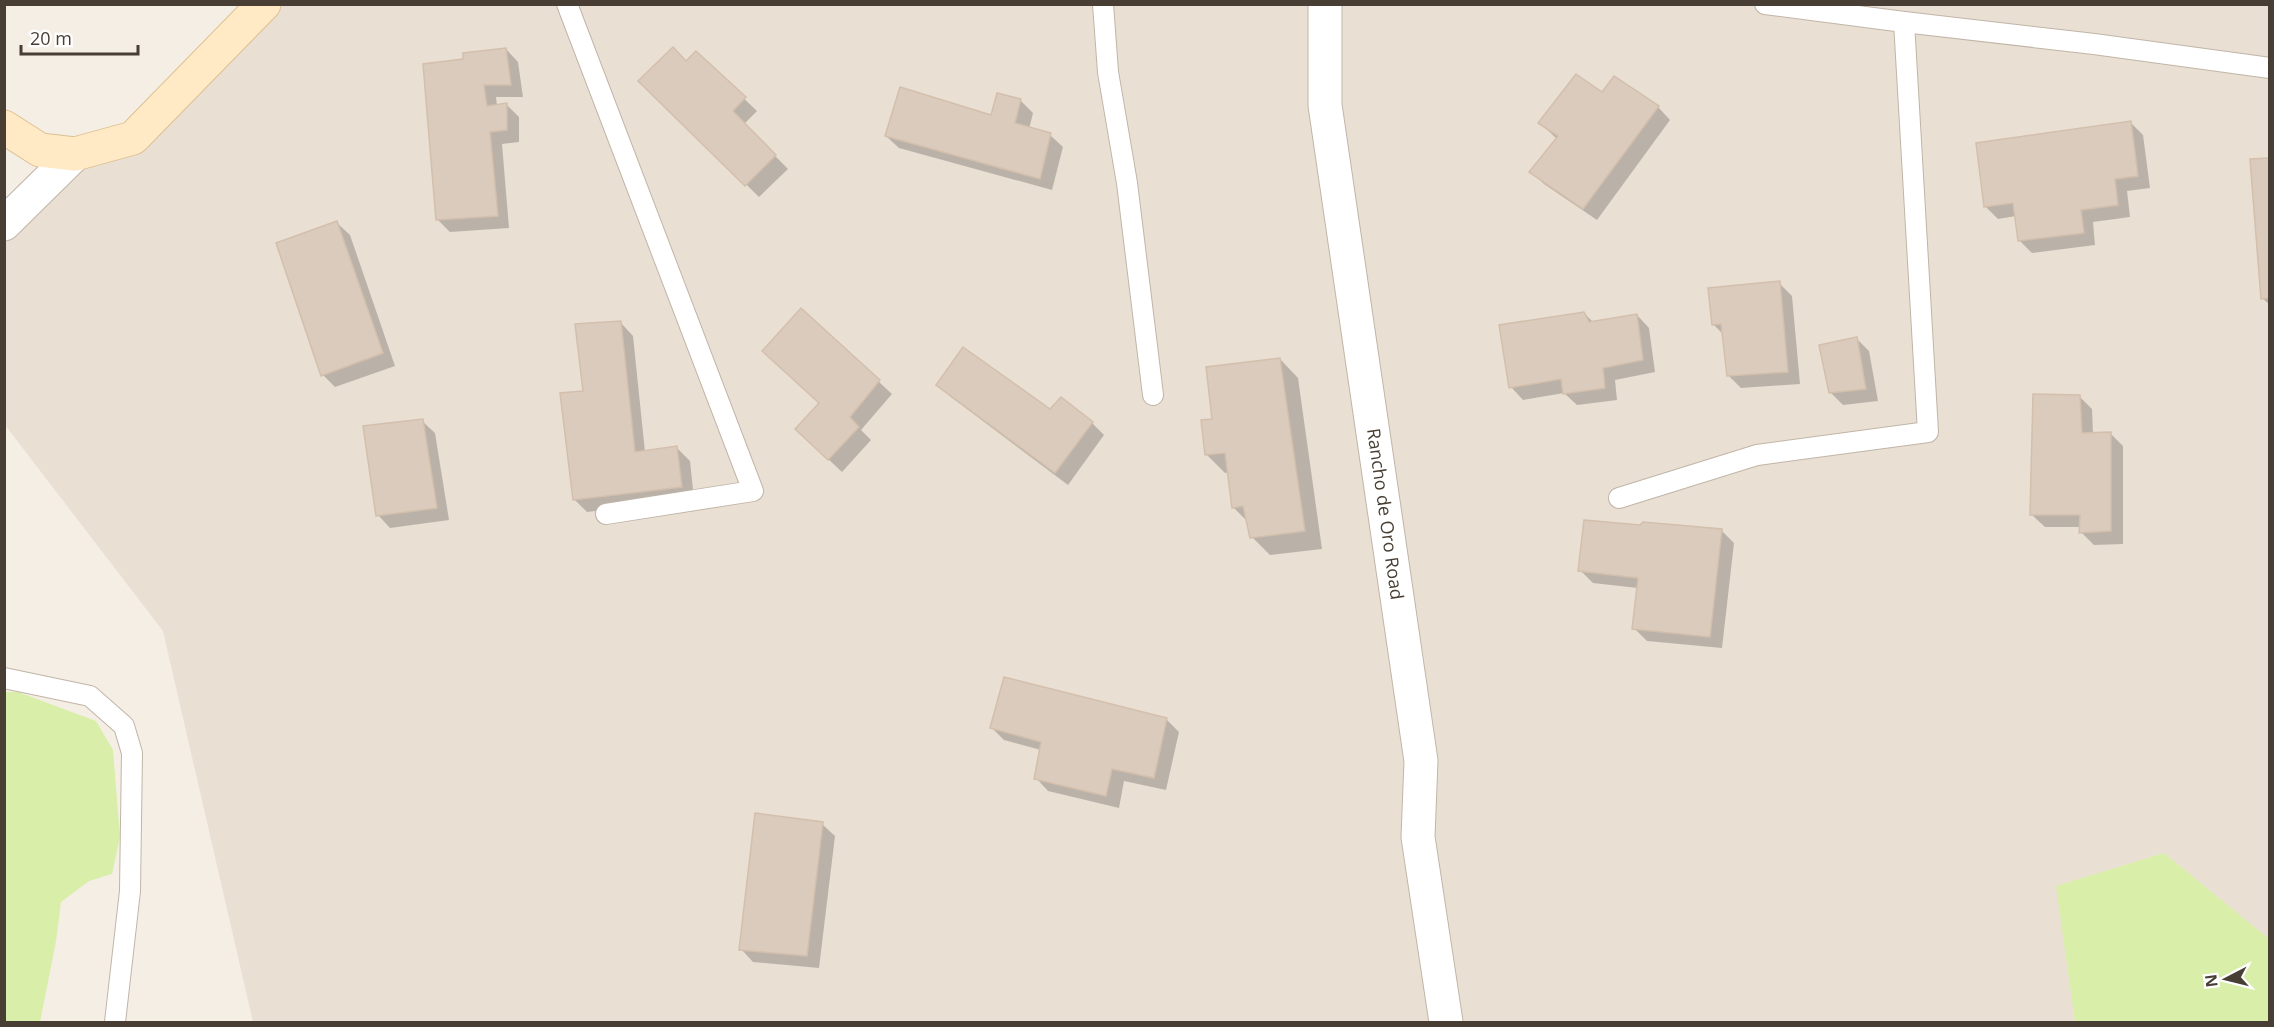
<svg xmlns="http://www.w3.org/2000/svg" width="2274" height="1027" viewBox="0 0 2274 1027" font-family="'Open Sans',sans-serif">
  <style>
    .residential { fill: #e9dfd3 }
    .green { fill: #d8eea9 }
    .shadow { fill: #0003 }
    .building { fill: #dbcbbc; stroke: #d3bfac; stroke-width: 1.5 }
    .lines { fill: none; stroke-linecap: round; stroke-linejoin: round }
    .lane-casing { stroke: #c1b5a7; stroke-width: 22 }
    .street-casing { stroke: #c1b5a7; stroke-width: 35 }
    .secondary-casing { stroke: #ddc092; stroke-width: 35 }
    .lane { stroke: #fff; stroke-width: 20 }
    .street { stroke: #fff; stroke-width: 33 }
    .secondary { stroke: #ffeac5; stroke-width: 33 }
    .labels { text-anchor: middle; stroke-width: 5; stroke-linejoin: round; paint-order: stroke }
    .street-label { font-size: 18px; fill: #483e34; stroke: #fff }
  </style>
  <rect width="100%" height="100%" fill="#f5eee5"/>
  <path class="residential" d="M264,5H2269V939L2164,853L2057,886L2075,1022H253L163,631L5,425V224L75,154L133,138Z"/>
  <g class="green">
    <path d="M5,692H18L96,721L113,750L120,837L112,874L89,881L61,902L56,941L40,1022H5Z"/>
    <path d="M2164,853L2269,939V1022H2075L2056,886Z"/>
  </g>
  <g class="shadow">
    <path d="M506,49L518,62L523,97H496L497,106L507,105L519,117V142L502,144L509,228L450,232L438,220L465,60Z"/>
    <path d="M696,53L757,111L744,124L788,169L759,197L641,81L686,63Z"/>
    <path d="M1020,100L1033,113L1029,129L1050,135L1063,147L1052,190L899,148L886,136L992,116Z"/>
    <path d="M1658,107L1670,120L1597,220L1544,184L1531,171L1557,139L1540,123Z"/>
    <path d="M2131,123L2143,135L2150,188L2127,191L2130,217L2093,222L2095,245L2032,253L2019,240L2016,216L1998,219L1985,206Z"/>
    <path d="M2270,159V305L2262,298Z"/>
    <path d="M337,223L350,235L395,366L335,387L323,375Z"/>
    <path d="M1779,283L1792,296L1800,384L1741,388L1728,375L1723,334L1714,325Z"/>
    <path d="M801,310L892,394L861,430L871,440L842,472L810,442L820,403Z"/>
    <path d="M1584,313L1594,323L1637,315L1649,328L1655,372L1615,380L1617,400L1577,405L1564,393L1523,400L1511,387Z"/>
    <path d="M621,323L633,336L645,452L677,448L690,461L694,499L587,512L575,500L584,392Z"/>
    <path d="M1856,338L1869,351L1878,401L1843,405L1830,392Z"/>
    <path d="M1280,359L1298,378L1322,549L1270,555L1252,537L1248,522L1233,507L1229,472L1225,473L1206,454Z"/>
    <path d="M938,385L1092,423L1104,435L1068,485L951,397Z"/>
    <path d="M2079,396L2092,409L2093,434L2110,433L2123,446V544L2094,545L2081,532V527H2045L2032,515Z"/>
    <path d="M422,421L435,433L449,520L390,528L378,515Z"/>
    <path d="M1722,531L1734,543L1722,648L1647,641L1634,628L1638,588L1593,583L1580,570Z"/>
    <path d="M1166,719L1179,732L1166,790L1124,781L1119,808L1048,791L1036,778L1041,750L1004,740L992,728Z"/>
    <path d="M822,824L835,836L819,968L753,962L741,949Z"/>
  </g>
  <g class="building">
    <path d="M673,47L686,61L696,51L746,97L733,111L776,155L745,186L638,81Z"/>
    <path d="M506,48L511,85H484L487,106L507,103V130L490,132L498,216L436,220L423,64L463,59V53Z"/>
    <path d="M1576,74L1602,92L1614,76L1659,106L1583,209L1529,172L1558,136L1538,123Z"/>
    <path d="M900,87L991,115L997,93L1021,99L1015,123L1051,133L1040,179L885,136Z"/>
    <path d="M2131,121L2138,176L2115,179L2118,205L2081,210L2084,233L2018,241L2013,203L1984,207L1976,143Z"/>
    <path d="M2270,158V298L2261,299L2250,159Z"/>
    <path d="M337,221L383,353L321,376L276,243Z"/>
    <path d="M1780,281L1788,372L1727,376L1721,324L1712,325L1708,288Z"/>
    <path d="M801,308L880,380L850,417L859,427L828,460L795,429L819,403L762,351Z"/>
    <path d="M1584,312L1589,322L1637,314L1643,360L1603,368L1605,388L1563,394L1561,379L1509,388L1499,325Z"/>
    <path d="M621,321L635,452L677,446L682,487L573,500L560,393L583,391L575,324Z"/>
    <path d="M1857,337L1866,389L1829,393L1819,345Z"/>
    <path d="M963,347L1050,409L1061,397L1093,422L1055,473L936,385Z"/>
    <path d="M1280,358L1305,531L1250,538L1243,506L1232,508L1225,453L1205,455L1201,420L1212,419L1206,367Z"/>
    <path d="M2033,394L2080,395L2082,433L2111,432V531L2079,533L2080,515H2030Z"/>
    <path d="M423,419L437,508L376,516L363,426Z"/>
    <path d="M1584,520L1640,525L1643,522L1722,529L1710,637L1632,629L1638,578L1578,571Z"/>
    <path d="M1004,677L1167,718L1154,778L1112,769L1106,796L1034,779L1041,742L990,728Z"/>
    <path d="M755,813L823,822L807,956L739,950Z"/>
  </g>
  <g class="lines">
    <defs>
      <g id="lane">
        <path d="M567,4L753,491L606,514"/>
        <path d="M1103,4L1108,72L1127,183L1153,395"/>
        <path d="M1904,22L2094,44L2270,68"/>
        <path d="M1619,498L1757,455L1928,432L1904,22L1765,4"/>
        <path d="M4,678L90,696L124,726L132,753L130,891L115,1022"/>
      </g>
      <g id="street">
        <path d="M1325,4V105L1421,761L1418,837L1446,1022"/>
        <path d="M4,224L75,154"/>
      </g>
      <path id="secondary" d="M4,127L40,150L75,154L133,138L264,4"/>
    </defs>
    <use href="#lane" class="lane-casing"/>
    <use href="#street" class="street-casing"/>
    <use href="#secondary" class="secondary-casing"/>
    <use href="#lane" class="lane"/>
    <use href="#street" class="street"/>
    <use href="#secondary" class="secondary"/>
  </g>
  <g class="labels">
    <g class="street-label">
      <text transform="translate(1385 514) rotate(82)" y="6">Rancho de Oro Road</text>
    </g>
  </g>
  <rect width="2274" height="1027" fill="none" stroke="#483e34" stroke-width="12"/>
  <g transform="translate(2226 979) rotate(263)" stroke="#ffffff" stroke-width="4.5" paint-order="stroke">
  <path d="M0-4.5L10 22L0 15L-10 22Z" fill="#483e34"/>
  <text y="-9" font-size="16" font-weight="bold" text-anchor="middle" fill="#483e34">N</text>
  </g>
  <path d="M21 45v9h117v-9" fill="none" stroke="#483e34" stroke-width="3"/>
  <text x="30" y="45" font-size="18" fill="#483e34" stroke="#ffffff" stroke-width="4.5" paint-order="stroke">20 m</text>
</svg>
